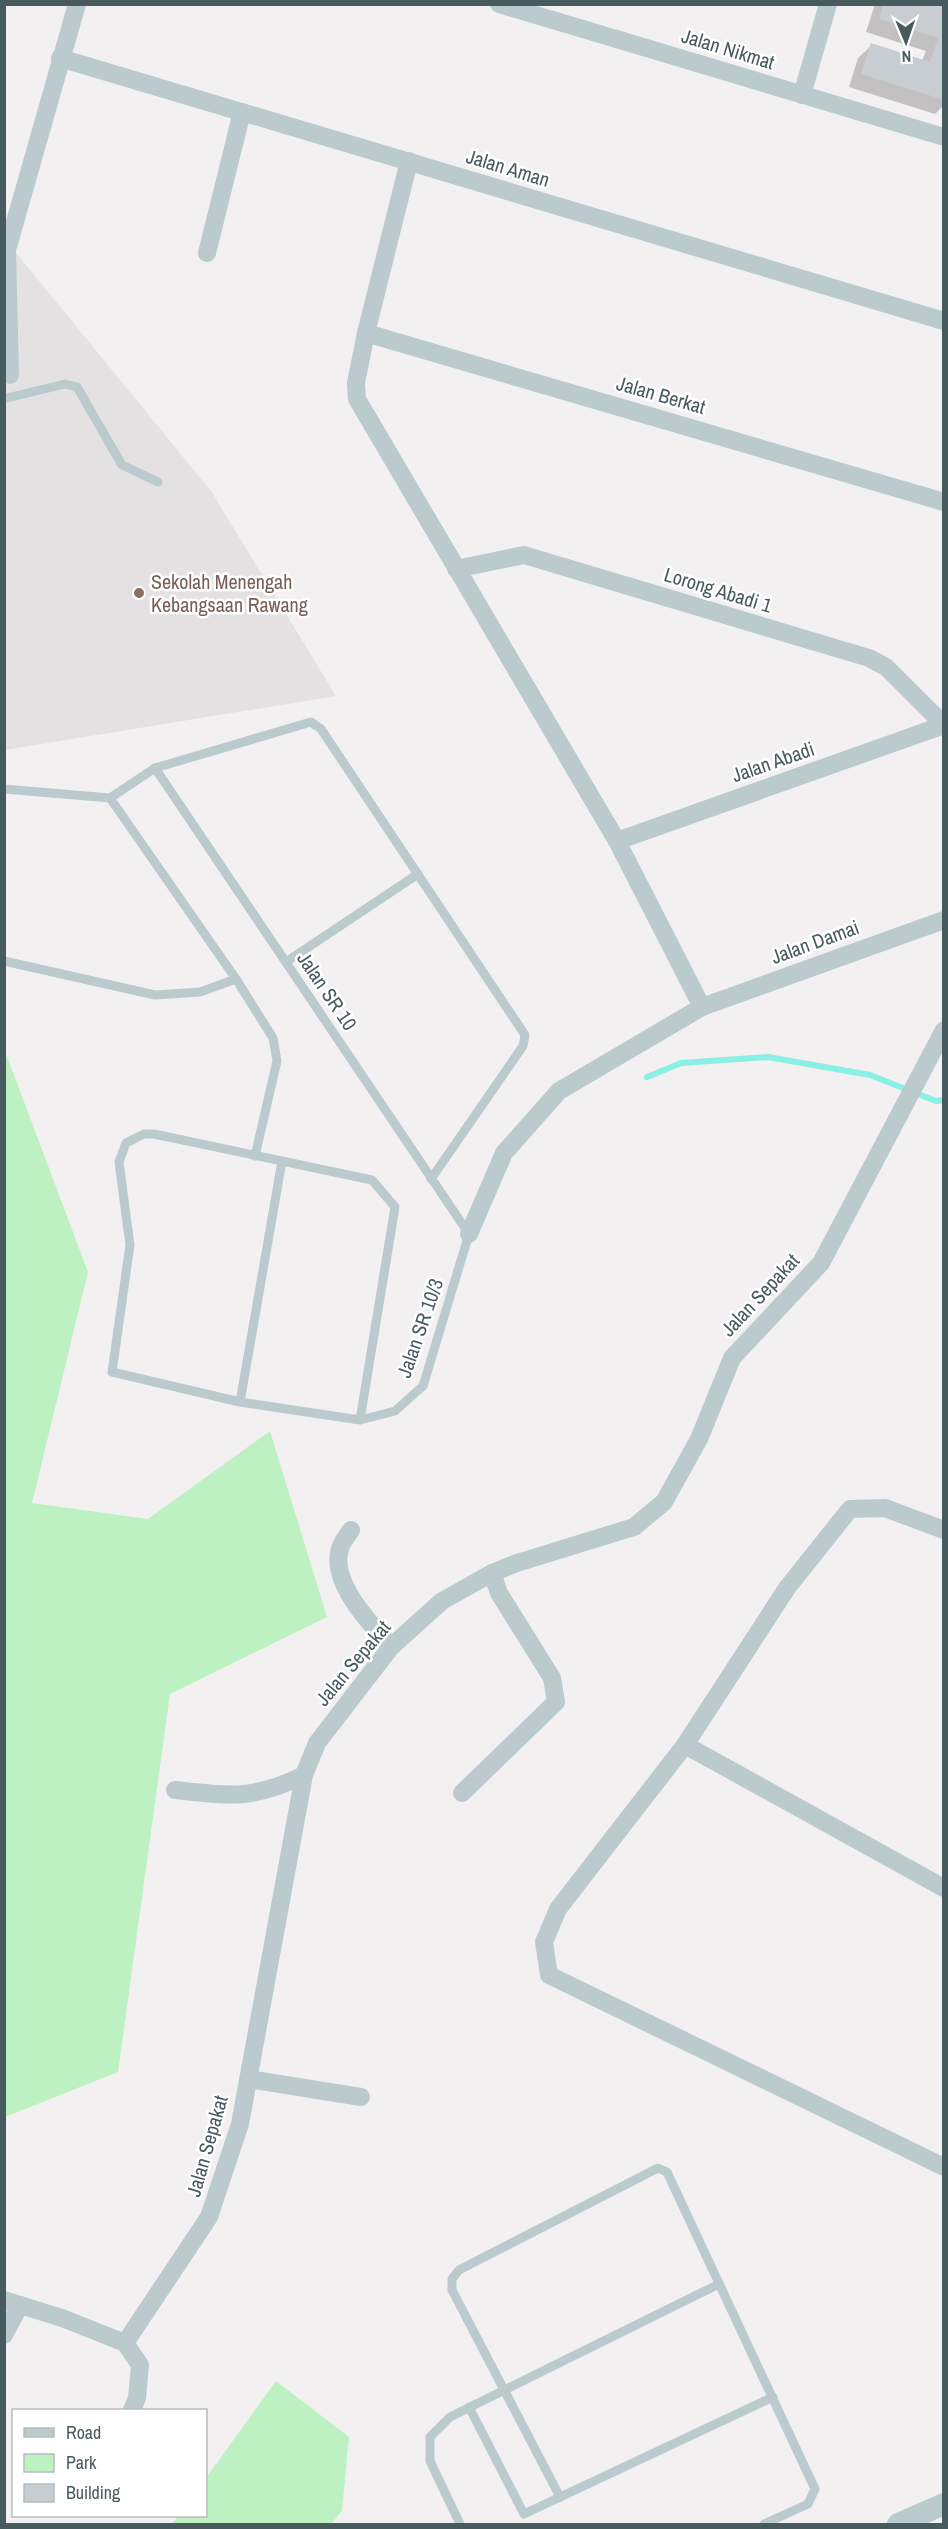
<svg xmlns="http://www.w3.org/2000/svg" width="948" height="2529" viewBox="0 0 948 2529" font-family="'Archivo Narrow',sans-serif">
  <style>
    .education { fill: #e4e1e3 }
    .green { fill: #bef1c2 }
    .shadow { fill: #0003 }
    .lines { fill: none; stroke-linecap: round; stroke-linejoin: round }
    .stream { stroke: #8aefe4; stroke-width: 6 }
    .building { fill: #c7cdd0 }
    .service { stroke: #bbcbcd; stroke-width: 9 }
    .minor { stroke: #bbcbcd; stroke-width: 18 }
    .tertiary { stroke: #bbcbcd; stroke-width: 22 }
    .education-dot { fill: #8d6e63; stroke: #fff; stroke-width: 2 }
    .labels { text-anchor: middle; stroke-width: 5; stroke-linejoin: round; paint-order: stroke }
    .street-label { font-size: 20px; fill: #475b5e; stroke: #fff }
    .education-label { font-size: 20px; fill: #785e54; stroke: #fff; text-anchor: start }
  </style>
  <rect width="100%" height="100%" fill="#f3f0f1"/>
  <path class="education" d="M4,238L211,491L336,696L5,750Z"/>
  <g class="green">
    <path d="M5,1051L88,1272L32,1503L148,1519L270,1431L327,1617L170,1694L118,2072L5,2117Z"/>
    <path d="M276,2381L349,2437L342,2511L331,2524H172L178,2516H206V2478Z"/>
  </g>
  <path class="shadow" d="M875,4H944V105L935,114L849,87L858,58L872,45L922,61L926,51L866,32Z"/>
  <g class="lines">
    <path class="stream" d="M647,1077L681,1063L768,1057L870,1075L936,1101L944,1100"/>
  </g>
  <path class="building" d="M883,4H944V100L861,74L871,43L930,62L938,38L879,19Z"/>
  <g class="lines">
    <g class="service">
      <path d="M7,398L65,384L77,387L122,465L158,482"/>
      <path d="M155,768L469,1234L423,1386L395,1411L360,1420L240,1402L112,1372L130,1245L119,1162L126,1143L144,1134H154L372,1180L395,1207L360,1420"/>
      <path d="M4,789L110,798"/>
      <path d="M4,961L155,995L200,992L236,979"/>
      <path d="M286,962L418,874"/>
      <path d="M255,1156L277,1061L273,1038L236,979L110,798L155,768L311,722L321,729L525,1035L523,1046L431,1179"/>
      <path d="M240,1402L282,1161"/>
      <path d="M469,2407L524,2514L773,2397"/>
      <path d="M560,2497L452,2290V2279L459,2270L658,2168L667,2172L815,2489L808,2504L764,2524"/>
      <path d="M460,2524L430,2461V2437L450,2417L719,2284"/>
    </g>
    <g class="minor">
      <path d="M499,4L944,137"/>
      <path d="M60,58L944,321"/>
      <path d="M802,95L828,4"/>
      <path d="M409,161L366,333L356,383L357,399L617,841L702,1007"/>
      <path d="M207,253L242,112"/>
      <path d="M366,333L944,502"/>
      <path d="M10,375L7,250L77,4"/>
      <path d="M456,569L524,555L869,658L886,667L944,725"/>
      <path d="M617,841L944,725"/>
      <path d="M469,1234L504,1153L559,1091L702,1007L944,920"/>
      <path d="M351,1530C348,1535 343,1541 341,1546C327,1580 371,1624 391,1647"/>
      <path d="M944,1530L885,1508L850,1509L787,1588L685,1745L558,1909L544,1942L549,1975L944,2167"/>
      <path d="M685,1745L944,1888"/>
      <path d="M175,1790C230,1796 253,1800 304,1775"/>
      <path d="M462,1793L556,1702L552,1678L499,1593L492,1573"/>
      <path d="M248,2079L361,2097"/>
      <path d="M4,2300L62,2318L125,2343L140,2365L137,2398L132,2410"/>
      <path d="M4,2335L20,2305"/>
      <path d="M125,2343L209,2217L240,2124L304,1775L317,1743L391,1647L442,1601L492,1573L517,1563L634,1527L664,1502L699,1439L732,1358L821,1263L944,1030"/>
    </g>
    <path class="tertiary" d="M898,2524L944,2504"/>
  </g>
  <circle class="education-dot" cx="139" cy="593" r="6"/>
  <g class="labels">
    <g class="street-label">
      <text transform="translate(728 49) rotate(17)" y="7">Jalan Nikmat</text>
      <text transform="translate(508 168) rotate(17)" y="7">Jalan Aman</text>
      <text transform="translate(661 395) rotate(16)" y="7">Jalan Berkat</text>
      <text transform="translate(718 590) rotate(17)" y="7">Lorong Abadi 1</text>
      <text transform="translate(773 762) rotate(-19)" y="7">Jalan Abadi</text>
      <text transform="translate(815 942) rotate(-20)" y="7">Jalan Damai</text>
      <text transform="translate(327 991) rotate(56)" y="7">Jalan SR 10</text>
      <text transform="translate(760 1295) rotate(-47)" y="7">Jalan Sepakat</text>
      <text transform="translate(420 1328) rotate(-71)" y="7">Jalan SR 10/3</text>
      <text transform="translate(353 1663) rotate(-50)" y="7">Jalan Sepakat</text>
      <text transform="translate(207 2146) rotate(-74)" y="7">Jalan Sepakat</text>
    </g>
    <g class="education-label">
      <text x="151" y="589">Sekolah Menengah<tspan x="151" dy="23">Kebangsaan Rawang</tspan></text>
    </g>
  </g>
  <rect width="948" height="2529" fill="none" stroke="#475b5e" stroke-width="12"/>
  <rect x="12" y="2409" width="195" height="108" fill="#ffffff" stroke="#b5bdbf" stroke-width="1.5"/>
  <rect x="24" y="2428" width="30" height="9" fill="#bbcbcd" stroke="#b5bdbf" stroke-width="1.5"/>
  <text x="66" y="2439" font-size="18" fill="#475b5e">Road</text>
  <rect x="24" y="2454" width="30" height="18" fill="#bef1c2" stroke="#b5bdbf" stroke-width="1.5"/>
  <text x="66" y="2469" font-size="18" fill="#475b5e">Park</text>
  <rect x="24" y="2484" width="30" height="18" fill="#c7cdd0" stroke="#b5bdbf" stroke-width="1.5"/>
  <text x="66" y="2499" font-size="18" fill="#475b5e">Building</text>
  <g transform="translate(906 42) rotate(178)" stroke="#ffffff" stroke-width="4.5" paint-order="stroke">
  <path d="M0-4.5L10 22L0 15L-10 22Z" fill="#475b5e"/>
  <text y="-9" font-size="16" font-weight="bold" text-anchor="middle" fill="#475b5e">N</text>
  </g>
</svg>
